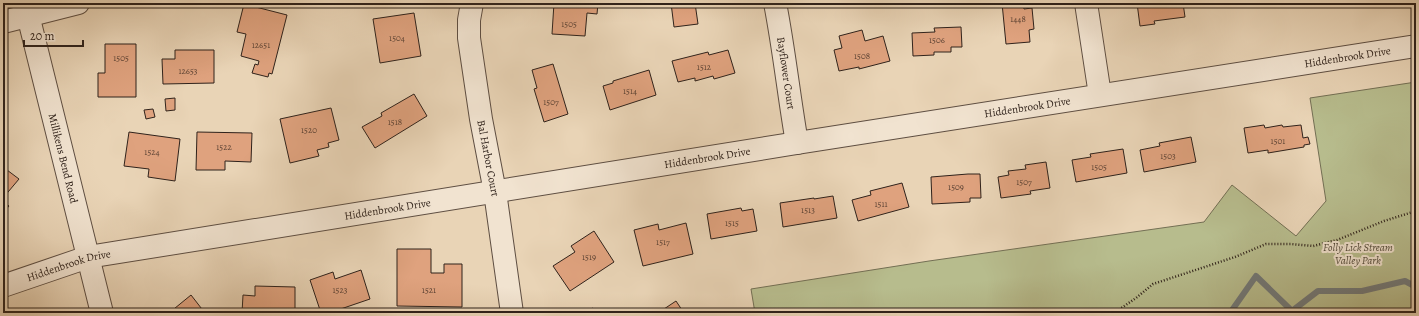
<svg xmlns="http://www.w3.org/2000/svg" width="1419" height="316" viewBox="0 0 1419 316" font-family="Alegreya,serif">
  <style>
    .green { fill: #b7bc8d; stroke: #736f54 }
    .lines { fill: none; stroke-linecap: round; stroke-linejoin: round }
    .stream { stroke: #727a7a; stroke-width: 6 }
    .building { fill: #dfa27e; stroke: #2f221b }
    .minor-casing { stroke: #5e4e42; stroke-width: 24 }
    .path { stroke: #2f221b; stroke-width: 2.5; stroke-dasharray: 1 2; stroke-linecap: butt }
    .minor { stroke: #f1e3d0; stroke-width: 22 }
    .labels { text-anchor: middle; stroke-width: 4; stroke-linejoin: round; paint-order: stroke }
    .number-label { font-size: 9px; fill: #5b4234 }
    .street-label { font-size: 11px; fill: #2f221b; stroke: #f1e3d0 }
    .park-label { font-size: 11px; font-style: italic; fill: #514838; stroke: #f1e3d0 }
  </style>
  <rect width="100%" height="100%" fill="#e9d4b6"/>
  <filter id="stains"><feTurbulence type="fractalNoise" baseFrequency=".005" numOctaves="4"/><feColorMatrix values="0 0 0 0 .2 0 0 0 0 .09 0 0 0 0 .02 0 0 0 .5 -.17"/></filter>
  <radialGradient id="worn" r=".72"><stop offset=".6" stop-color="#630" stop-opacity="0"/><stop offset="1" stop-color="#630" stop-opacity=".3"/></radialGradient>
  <path class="green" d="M1416,82V313H755L751,289L929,261L1204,222L1232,185L1296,236L1326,201L1310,98Z"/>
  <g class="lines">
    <path class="stream" d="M1230,313L1256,276L1292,311L1318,291H1362L1405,281L1416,287"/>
  </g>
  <g class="building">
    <path d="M554,3H598L597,14L587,13L585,36L552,34Z"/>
    <path d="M671,3H695L698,24L674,27Z"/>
    <path d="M1002,3H1023L1024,9L1032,8L1034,29L1029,30L1030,42L1006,44Z"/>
    <path d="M1137,3H1183L1185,17L1154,21L1155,24L1140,26Z"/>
    <path d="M244,4L287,15L272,74L269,73L268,77L252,73L255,64L258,65L259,61L241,56L246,34L237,32Z"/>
    <path d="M414,13L421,56L380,63L373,19Z"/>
    <path d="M961,27L962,47H951V52H934V55L913,56L912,33L935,32L934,28Z"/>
    <path d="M862,30L865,41L883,36L890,61L859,69V67L839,71L834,50L842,48L839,36Z"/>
    <path d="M105,44H136V97H98V73H105Z"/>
    <path d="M175,50H214V83L163,84L162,59H175Z"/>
    <path d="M728,50L735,73L714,79L713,76L695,81V78L678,82L672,61L708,52L709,55Z"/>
    <path d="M553,64L568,114L544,122L534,89L537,88L532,70Z"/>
    <path d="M649,70L656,95L610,110L603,86L613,83V81Z"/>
    <path d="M414,94L427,116L375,148L362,127L382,116L381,113Z"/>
    <path d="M175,98V110L166,111L165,99Z"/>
    <path d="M331,108L339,140L328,143L329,147L317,150L319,156L290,163L280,119Z"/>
    <path d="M153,109L155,117L146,119L144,110Z"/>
    <path d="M1264,125L1265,128L1282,125L1283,127L1301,125L1303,138L1308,137L1310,144L1304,145V147L1268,153V150L1248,153L1244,128Z"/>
    <path d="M129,132L180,139L175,181L148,177L149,169L124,166Z"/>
    <path d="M197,132L252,133L251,162L225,161V170H196Z"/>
    <path d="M1191,137L1196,162L1144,172L1140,150L1160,146L1159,143Z"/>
    <path d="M1123,149L1127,173L1076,182L1072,160L1091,157L1090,154Z"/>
    <path d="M1046,162L1050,188L1030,191L1031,194L1001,198L998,177L1009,175L1008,171L1026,169L1025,165Z"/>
    <path d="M3,167L19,179L3,198Z"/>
    <path d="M968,174H980L981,198H970V202L932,204L931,177Z"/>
    <path d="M902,183L909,207L858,221L852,200L871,195L870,191Z"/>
    <path d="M833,196L837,218L783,227L780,203L814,198V199Z"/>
    <path d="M3,201L9,206L3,213Z"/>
    <path d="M741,208L742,211L753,209L757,231L711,239L707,214Z"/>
    <path d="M686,223L693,254L643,266L634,230L658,224L659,230Z"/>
    <path d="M594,231L614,262L570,291L553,266L575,252L571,246Z"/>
    <path d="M397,249H431V273H444V264H462V307L397,306Z"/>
    <path d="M361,270L370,299L329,313H321L310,280L333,272L335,279Z"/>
    <path d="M255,286L295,287V313H242L243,295L255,296Z"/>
    <path d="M191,295L205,313H169Z"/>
    <path d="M676,301L684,313H658Z"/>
    <path d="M593,308L595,313H584Z"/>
  </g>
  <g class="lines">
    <defs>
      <g id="minor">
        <path id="s1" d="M25,3L102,313"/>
        <path id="s2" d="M472,3L469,20V38L481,119L495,192L512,313"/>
        <path id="s3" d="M775,3C784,49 789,97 797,143"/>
        <path d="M1086,3L1100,95"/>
        <path d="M3,22L78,3"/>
        <path id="s4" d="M3,286L88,257L797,143L1416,46"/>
      </g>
    </defs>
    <use href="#minor" class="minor-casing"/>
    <path class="path" d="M1114,313L1136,298L1153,284L1235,257L1266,244H1291L1313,246L1337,240L1384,221L1416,211"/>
    <use href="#minor" class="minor"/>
  </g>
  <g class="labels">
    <g class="number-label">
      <text x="1018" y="22">1448</text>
      <text x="569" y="27">1505</text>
      <text x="397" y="41">1504</text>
      <text x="937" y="43">1506</text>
      <text x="261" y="48">12651</text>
      <text x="862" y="59">1508</text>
      <text x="121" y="61">1505</text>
      <text x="704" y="70">1512</text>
      <text x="188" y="74">12653</text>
      <text x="630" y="94">1514</text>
      <text x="551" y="105">1507</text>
      <text x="395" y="125">1518</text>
      <text x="309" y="133">1520</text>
      <text x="1278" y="144">1501</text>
      <text x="224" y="150">1522</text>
      <text x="152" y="155">1524</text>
      <text x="1168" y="159">1503</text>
      <text x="1099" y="170">1505</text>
      <text x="1024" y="185">1507</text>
      <text x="956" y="190">1509</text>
      <text x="881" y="207">1511</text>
      <text x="808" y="213">1513</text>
      <text x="732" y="226">1515</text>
      <text x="663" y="245">1517</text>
      <text x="589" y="260">1519</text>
      <text x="340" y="293">1523</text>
      <text x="429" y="293">1521</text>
    </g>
    <g class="street-label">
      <text dy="4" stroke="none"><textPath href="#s4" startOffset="1365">Hiddenbrook Drive</textPath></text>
      <text dy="4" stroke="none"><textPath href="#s3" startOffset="71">Bayflower Court</textPath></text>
      <text dy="4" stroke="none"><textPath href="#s4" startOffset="1041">Hiddenbrook Drive</textPath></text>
      <text dy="4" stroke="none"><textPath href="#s1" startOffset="160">Millikens Bend Road</textPath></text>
      <text dy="4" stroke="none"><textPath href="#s2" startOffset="157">Bal Harbor Court</textPath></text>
      <text dy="4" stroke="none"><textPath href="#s4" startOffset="717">Hiddenbrook Drive</textPath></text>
      <text dy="4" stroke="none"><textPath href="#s4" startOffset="393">Hiddenbrook Drive</textPath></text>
      <text dy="4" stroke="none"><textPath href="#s4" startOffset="69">Hiddenbrook Drive</textPath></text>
    </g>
    <g class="park-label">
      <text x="1358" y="251">Folly Lick Stream<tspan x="1358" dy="13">Valley Park</tspan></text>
    </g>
  </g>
  <rect width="1419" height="316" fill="none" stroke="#e9d4b6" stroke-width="16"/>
  <rect x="4" y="4" width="1411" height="308" fill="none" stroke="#2f221b" stroke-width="2"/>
  <rect x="8" y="8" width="1403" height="300" fill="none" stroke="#2f221b"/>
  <path d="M24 40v6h59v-6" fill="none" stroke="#2f221b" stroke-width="2"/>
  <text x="30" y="40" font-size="12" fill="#2f221b" stroke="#f1e3d0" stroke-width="3" paint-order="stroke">20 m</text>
  <rect width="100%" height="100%" filter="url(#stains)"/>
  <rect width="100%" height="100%" fill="url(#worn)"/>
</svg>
